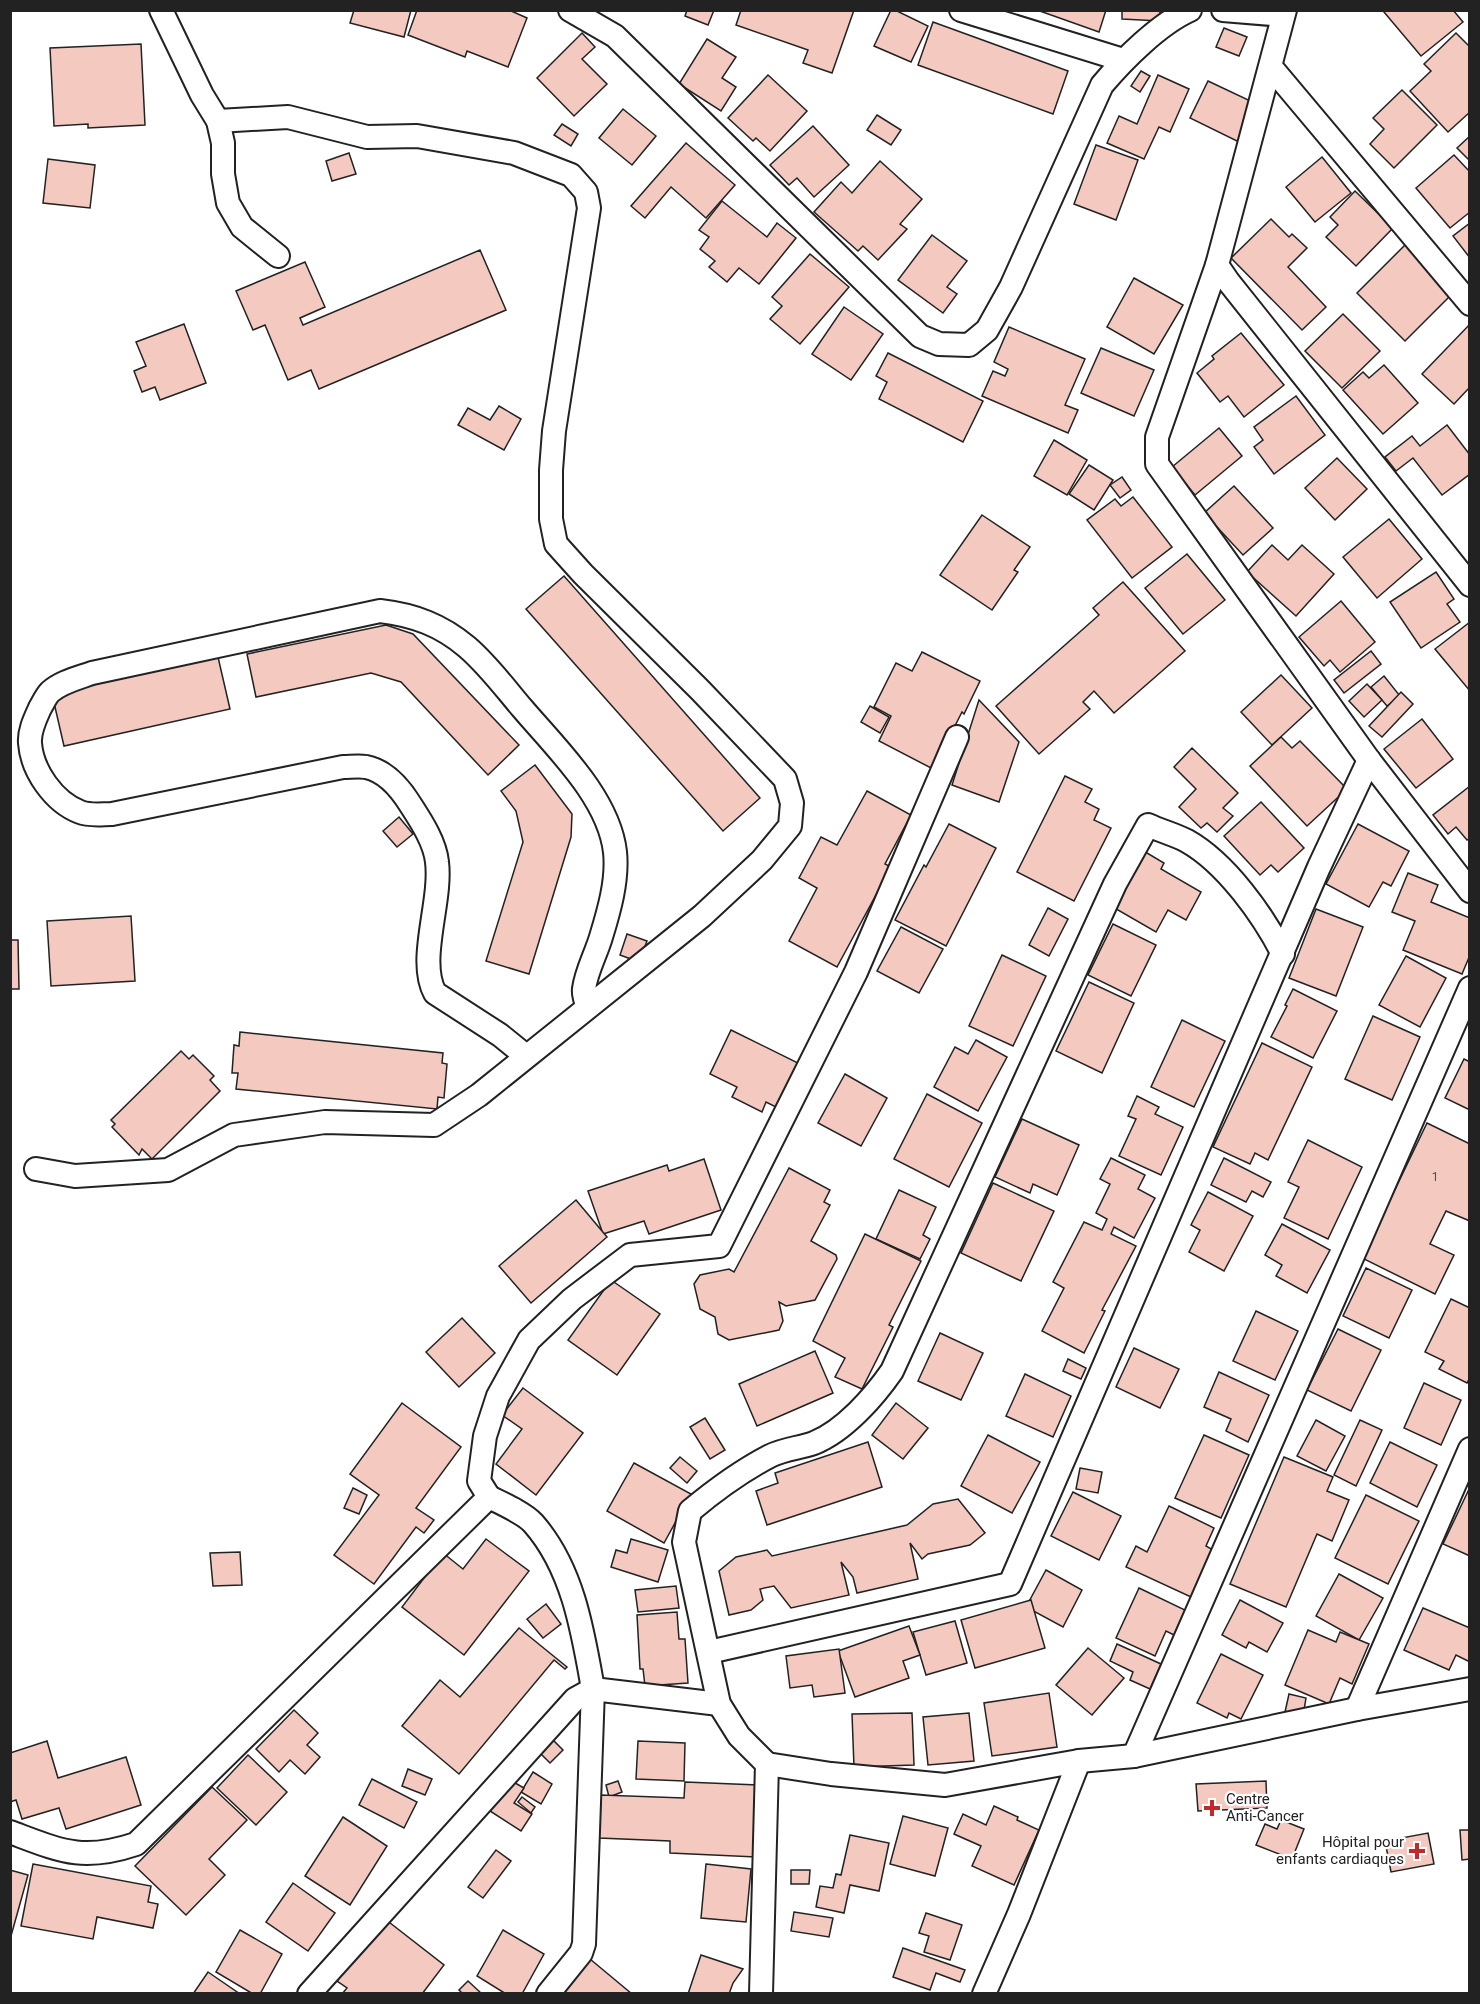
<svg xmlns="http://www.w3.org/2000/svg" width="1480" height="2004" viewBox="0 0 1480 2004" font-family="Roboto,sans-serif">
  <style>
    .building { fill: #f3c9c0; stroke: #222; stroke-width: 1.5 }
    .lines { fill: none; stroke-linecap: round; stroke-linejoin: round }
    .street-casing { stroke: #222; stroke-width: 26 }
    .street { stroke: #fff; stroke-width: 22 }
    .poi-dot { fill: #c62828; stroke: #fff; stroke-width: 2 }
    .labels { text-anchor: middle; stroke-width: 4.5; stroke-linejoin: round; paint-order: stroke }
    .number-label { font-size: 12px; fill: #564c4a }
    .poi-label { font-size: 15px; fill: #222; stroke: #fff; text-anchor: start }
  </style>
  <rect width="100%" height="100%" fill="#fff"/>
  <g class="building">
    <path d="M354,10H411L404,37L350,23Z"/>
    <path d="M417,10H509L527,18L508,67L467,51L465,57L408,35Z"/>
    <path d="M687,10H714L708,25L685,16Z"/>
    <path d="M741,10H854L832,73L803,63L808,50L736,25Z"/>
    <path d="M891,10H895L928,26L911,62L874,46Z"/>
    <path d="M1037,10H1106L1099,32Z"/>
    <path d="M1122,10H1160V21L1122,19Z"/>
    <path d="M1386,10H1453L1463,22L1421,56L1384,12Z"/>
    <path d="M933,22L1068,71L1053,114L918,65Z"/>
    <path d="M1224,28L1247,37L1239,56L1216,47Z"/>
    <path d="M582,33L595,47L582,59L607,84L574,116L537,78Z"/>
    <path d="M1456,33L1470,47V112L1448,132L1410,91L1431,71L1424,64Z"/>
    <path d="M707,39L736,57L722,78L736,87L721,111L679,84Z"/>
    <path d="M141,44L145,125L88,128V124L54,126L50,48Z"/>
    <path d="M1141,71L1150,76L1140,92L1131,86Z"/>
    <path d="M768,75L807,111L770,151L756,138L753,141L728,118Z"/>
    <path d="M1158,75L1189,89L1170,132L1159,127L1144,159L1107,143L1119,116L1137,124Z"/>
    <path d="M1208,81L1259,105L1241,143L1190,118Z"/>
    <path d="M1402,90L1437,125L1394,168L1370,144L1384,129L1373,118Z"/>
    <path d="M623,109L656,136L632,165L599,138Z"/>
    <path d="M877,115L901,130L891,145L867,130Z"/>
    <path d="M562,124L578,134L571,146L554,135Z"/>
    <path d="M813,126L849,165L814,197L797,178L789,185L770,165Z"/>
    <path d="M1470,136V161L1457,148Z"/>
    <path d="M686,143L735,185L706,218L671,187L645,218L631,206Z"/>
    <path d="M1096,145L1138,160L1116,220L1074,204Z"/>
    <path d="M349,153L356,174L332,181L326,161Z"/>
    <path d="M1454,155L1470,172V212L1450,228L1416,188Z"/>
    <path d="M1322,157L1351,193L1315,222L1286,187Z"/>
    <path d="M48,159L95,165L90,208L43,203Z"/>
    <path d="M880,161L922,199L900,224L907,229L878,260L863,246L858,251L814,212L841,182L852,193Z"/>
    <path d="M1355,191L1393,228L1356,266L1326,237L1338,225L1330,217Z"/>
    <path d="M722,201L767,237L777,223L796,238L759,284L739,268L727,282L709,267L715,261L700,249L709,237L699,230Z"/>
    <path d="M1271,219L1289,237L1292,234L1307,248L1288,267L1326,307L1302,330L1231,258Z"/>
    <path d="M1470,223V258L1453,236Z"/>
    <path d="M932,235L967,261L947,287L957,294L943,313L898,280Z"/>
    <path d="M1405,245L1453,293L1405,341L1357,293Z"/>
    <path d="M480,250L506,310L319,389L311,370L288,380L265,325L253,330L236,291L305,262L325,307L300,318L303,325Z"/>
    <path d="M810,254L849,287L800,344L770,319L782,306L772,297Z"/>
    <path d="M1134,278L1183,305L1154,354L1107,327Z"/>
    <path d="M844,307L883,334L851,380L812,354Z"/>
    <path d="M1343,314L1380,351L1342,388L1305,351Z"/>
    <path d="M184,324L206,383L160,400L155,387L142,392L134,371L146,366L136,342Z"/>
    <path d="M1470,324V387L1454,404L1422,374Z"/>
    <path d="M1009,327L1085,359L1065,405L1078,410L1068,433L982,396L993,371L1005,376L1008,369L994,362Z"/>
    <path d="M1241,333L1284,385L1244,417L1228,396L1220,402L1197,373L1214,359L1212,356Z"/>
    <path d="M1101,348L1154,370L1134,416L1081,393Z"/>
    <path d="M888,353L983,401L963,442L879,399L887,382L876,376Z"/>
    <path d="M1384,365L1418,403L1383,434L1343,390L1363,372L1369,378Z"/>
    <path d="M1296,396L1325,435L1274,474L1254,447L1263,440L1254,427Z"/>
    <path d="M499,406L521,419L504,450L458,425L468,408L490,420Z"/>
    <path d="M1447,425L1470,455V474L1442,495L1413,458L1396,471L1385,457L1412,436L1420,446Z"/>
    <path d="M1219,428L1242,456L1195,495L1172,467Z"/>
    <path d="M1054,440L1087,460L1067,495L1034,476Z"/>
    <path d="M1337,458L1367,489L1335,520L1305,488Z"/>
    <path d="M1089,465L1113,480L1094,510L1069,494Z"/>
    <path d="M1122,477L1131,490L1120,498L1110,485Z"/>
    <path d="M1234,486L1273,528L1243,555L1204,513Z"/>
    <path d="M1133,497L1172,547L1132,578L1087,520L1115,499L1121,506Z"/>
    <path d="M982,515L1030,547L1014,570L1018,572L992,610L940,575Z"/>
    <path d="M1389,519L1422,559L1377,598L1343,557Z"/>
    <path d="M1272,545L1288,560L1302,545L1334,574L1296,616L1247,572Z"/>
    <path d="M1187,554L1225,600L1183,634L1145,588Z"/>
    <path d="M1436,572L1454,599L1447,604L1460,622L1421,648L1390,602Z"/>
    <path d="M564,576L760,798L723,831L526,609Z"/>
    <path d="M1123,582L1185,651L1114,713L1094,691L1083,702L1090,709L1039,754L996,706L1099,615L1093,608Z"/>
    <path d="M1341,601L1375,642L1340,672L1330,660L1324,666L1299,637Z"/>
    <path d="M1470,622V691L1435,649Z"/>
    <path d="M386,625L413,634L519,745L488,775L401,682L371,673L256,697L247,654Z"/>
    <path d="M1371,651L1381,664L1344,693L1334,680Z"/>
    <path d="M922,652L980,681L964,714L962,712L933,769L879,741L891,716L874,707L896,663L912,671Z"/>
    <path d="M218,657L230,709L64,746L52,694Z"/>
    <path d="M1281,675L1312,708L1272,745L1241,712Z"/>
    <path d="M1384,676L1400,696L1387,706L1371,687Z"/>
    <path d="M1367,684L1382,700L1364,717L1349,701Z"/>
    <path d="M1401,692L1413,704L1382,737L1369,726Z"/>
    <path d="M979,700L1019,742L999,802L952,785Z"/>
    <path d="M870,706L889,717L880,733L861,722Z"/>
    <path d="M1422,719L1453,759L1416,788L1384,749Z"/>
    <path d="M1281,737L1292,748L1300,741L1347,789L1307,826L1250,766Z"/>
    <path d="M1192,748L1238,793L1223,808L1233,816L1217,832L1207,823L1201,828L1179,807L1196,789L1174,767Z"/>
    <path d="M535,765L572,814L571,837L529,974L486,961L523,842L516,811L501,791Z"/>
    <path d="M1065,776L1092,789L1085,802L1099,809L1094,820L1111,828L1074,901L1017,872Z"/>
    <path d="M1470,786V838L1467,840L1456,827L1448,834L1433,815Z"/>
    <path d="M867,791L911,815L885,864L891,867L837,967L789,941L817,888L799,878L821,837L837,845Z"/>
    <path d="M1261,802L1304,848L1278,872L1271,865L1260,875L1224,836Z"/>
    <path d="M399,817L413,834L397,847L383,831Z"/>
    <path d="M949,824L996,848L946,946L895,920L924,865L926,867Z"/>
    <path d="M1358,824L1409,851L1391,886L1383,882L1369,907L1326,884Z"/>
    <path d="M1142,850L1164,863L1161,869L1201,892L1186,920L1168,910L1156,932L1111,906Z"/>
    <path d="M1408,873L1438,885L1431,902L1470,918V955L1462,974L1403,950L1415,921L1392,912Z"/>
    <path d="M1048,908L1068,919L1049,956L1029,945Z"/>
    <path d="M1316,909L1363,927L1336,996L1289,978Z"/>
    <path d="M131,916L135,981L51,986L47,921Z"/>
    <path d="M1113,924L1156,945L1131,996L1088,975Z"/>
    <path d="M901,927L943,949L919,993L877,971Z"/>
    <path d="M627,934L647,941L639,962L620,955Z"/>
    <path d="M10,940H18L19,989H10Z"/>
    <path d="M1002,955L1046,976L1013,1046L969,1026Z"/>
    <path d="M1406,956L1446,978L1420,1027L1379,1005Z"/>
    <path d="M1089,982L1134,1003L1102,1073L1056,1051Z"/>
    <path d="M1293,989L1337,1011L1313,1058L1271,1037L1287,1006L1285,1005Z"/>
    <path d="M1373,1016L1420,1037L1392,1100L1345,1079Z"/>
    <path d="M1182,1020L1225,1041L1194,1107L1151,1087Z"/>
    <path d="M731,1030L800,1064L778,1108L766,1102L762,1112L732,1097L737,1087L710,1074Z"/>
    <path d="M240,1032L443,1053L442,1063L447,1064L444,1098L438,1097L437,1109L236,1089L238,1073H232L234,1045L239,1046Z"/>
    <path d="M976,1040L1007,1057L978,1111L934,1087L955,1047L968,1054Z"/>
    <path d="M1262,1043L1312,1067L1268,1160L1255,1153L1250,1164L1213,1147Z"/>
    <path d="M181,1051L189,1059L193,1055L214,1076L210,1080L220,1091L152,1159L142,1149L139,1155L112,1127L115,1124L111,1120Z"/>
    <path d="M1464,1059L1470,1062V1110L1445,1098Z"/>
    <path d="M845,1074L887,1098L861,1146L818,1123Z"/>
    <path d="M927,1094L982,1123L949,1187L894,1159Z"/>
    <path d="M1137,1096L1159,1107L1155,1114L1183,1127L1161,1175L1119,1156L1136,1119L1128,1116Z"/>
    <path d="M1022,1119L1079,1145L1057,1195L1033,1184L1030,1193L995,1177Z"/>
    <path d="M1427,1123L1470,1144V1221L1446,1211L1430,1244L1454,1255L1435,1294L1362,1258Z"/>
    <path d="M1308,1140L1362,1167L1328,1239L1284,1218L1299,1187L1288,1182Z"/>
    <path d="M1111,1158L1145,1175L1138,1189L1155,1198L1134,1238L1114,1227L1111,1234L1136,1246L1102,1310L1105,1311L1084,1353L1042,1331L1064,1288L1053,1282L1084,1222L1102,1230L1107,1219L1096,1213L1110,1184L1100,1179Z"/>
    <path d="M1224,1158L1271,1182L1263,1197L1252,1191L1246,1202L1211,1185Z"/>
    <path d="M704,1159L721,1210L649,1234L644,1221L603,1234L588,1191L667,1165L669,1171Z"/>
    <path d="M789,1168L830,1190L824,1202L830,1205L811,1241L836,1255L837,1259L815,1300L786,1306L779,1302L783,1321L779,1330L729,1340L718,1334L715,1317L700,1309L694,1284L700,1275L729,1269L734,1272Z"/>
    <path d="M993,1183L1054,1211L1021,1281L961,1253Z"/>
    <path d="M899,1190L936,1207L923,1235L930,1239L920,1259L876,1239Z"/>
    <path d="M1208,1192L1253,1216L1224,1271L1189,1252L1200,1230L1191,1225Z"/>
    <path d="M576,1200L607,1237L531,1303L499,1266Z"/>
    <path d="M1282,1224L1330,1250L1307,1293L1276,1276L1282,1265L1265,1255Z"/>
    <path d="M865,1234L921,1261L889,1325L893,1327L862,1389L835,1377L845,1358L813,1341Z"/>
    <path d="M1366,1268L1412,1290L1389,1338L1343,1316Z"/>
    <path d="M611,1280L660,1314L617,1375L568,1340Z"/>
    <path d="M1451,1299L1470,1308V1378L1467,1383L1439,1369L1444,1361L1425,1352Z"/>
    <path d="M1256,1311L1298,1331L1275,1380L1233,1361Z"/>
    <path d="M462,1318L495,1353L459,1387L426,1352Z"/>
    <path d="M1338,1329L1381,1350L1351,1411L1307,1390Z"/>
    <path d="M940,1333L983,1353L961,1400L918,1381Z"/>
    <path d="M1134,1348L1179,1369L1160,1408L1116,1387Z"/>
    <path d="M815,1351L833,1393L757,1426L739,1384Z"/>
    <path d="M1068,1359L1086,1368L1081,1379L1063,1371Z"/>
    <path d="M1219,1372L1269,1395L1248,1442L1226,1431L1231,1419L1204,1407Z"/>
    <path d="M1025,1374L1071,1396L1053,1437L1006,1416Z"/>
    <path d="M1424,1383L1461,1400L1441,1445L1404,1428Z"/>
    <path d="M523,1388L583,1433L536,1495L496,1464L522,1429L502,1415Z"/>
    <path d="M402,1403L461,1447L416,1508L434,1520L424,1533L416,1527L374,1584L334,1555L379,1495L350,1474Z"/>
    <path d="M896,1403L928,1428L903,1459L872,1435Z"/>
    <path d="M705,1418L725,1450L710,1459L690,1427Z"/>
    <path d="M1316,1420L1345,1436L1326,1471L1297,1456Z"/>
    <path d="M1360,1420L1382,1430L1356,1486L1334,1475Z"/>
    <path d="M988,1435L1040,1462L1012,1513L961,1486Z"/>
    <path d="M1204,1435L1249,1455L1221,1518L1175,1498Z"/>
    <path d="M868,1442L882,1487L767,1525L756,1491L778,1483L775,1473Z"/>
    <path d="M1390,1442L1437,1465L1417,1507L1370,1483Z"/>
    <path d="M680,1457L697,1471L687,1483L670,1468Z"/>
    <path d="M1284,1457L1333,1477L1327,1491L1349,1500L1332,1541L1317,1534L1286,1607L1230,1584Z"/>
    <path d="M634,1463L691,1494L664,1543L607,1511Z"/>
    <path d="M1080,1468L1102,1472L1098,1493L1076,1489Z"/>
    <path d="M1470,1487V1556L1443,1544Z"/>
    <path d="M353,1488L367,1495L359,1514L344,1508Z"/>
    <path d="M1073,1492L1121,1516L1099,1560L1051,1536Z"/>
    <path d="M1366,1495L1419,1521L1388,1584L1335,1558Z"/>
    <path d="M958,1499L985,1533L970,1545L928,1554L922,1559L910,1543L918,1579L857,1593L853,1577L841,1562L849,1595L791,1608L774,1586L760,1589L763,1600L751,1610L729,1615L719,1571L736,1557L767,1550L772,1556L907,1525L933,1504Z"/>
    <path d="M1169,1506L1214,1528L1206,1546L1213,1550L1191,1597L1126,1567L1136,1546L1147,1552Z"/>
    <path d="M486,1539L529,1571L464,1655L402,1607L443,1553L463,1569Z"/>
    <path d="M631,1539L668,1550L658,1582L611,1567L616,1550L627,1553Z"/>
    <path d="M240,1552L242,1585L213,1586L210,1553Z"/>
    <path d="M1046,1570L1082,1590L1063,1627L1026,1607Z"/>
    <path d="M1339,1574L1383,1598L1359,1640L1316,1616Z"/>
    <path d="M676,1586L679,1608L638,1612L635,1590Z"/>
    <path d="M1139,1588L1185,1610L1174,1635L1166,1631L1155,1656L1116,1638Z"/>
    <path d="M1031,1600L1045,1648L975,1668L961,1620Z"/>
    <path d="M1240,1600L1283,1623L1267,1652L1249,1642L1246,1648L1222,1635Z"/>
    <path d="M546,1604L561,1624L543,1638L527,1619Z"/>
    <path d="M1423,1608L1470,1628V1662L1456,1655L1449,1670L1404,1650Z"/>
    <path d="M677,1612L679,1639H685L688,1683L645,1686L643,1669H640L637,1615Z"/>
    <path d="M955,1621L967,1663L926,1675L913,1632Z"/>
    <path d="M909,1626L920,1655L903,1661L909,1678L855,1697L838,1651Z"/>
    <path d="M519,1628L567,1667L565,1669L554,1660L459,1774L402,1726L440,1680L460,1697Z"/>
    <path d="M1308,1630L1336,1642L1340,1632L1369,1644L1352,1684L1340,1678L1329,1704L1285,1685Z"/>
    <path d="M1117,1644L1161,1664L1150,1689L1130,1680L1133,1672L1110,1661Z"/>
    <path d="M1088,1648L1124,1678L1092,1715L1056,1685Z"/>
    <path d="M839,1649L845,1693L814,1697L812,1685L790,1688L786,1656Z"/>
    <path d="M1221,1654L1263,1675L1241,1719L1229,1713L1227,1718L1197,1703Z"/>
    <path d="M1049,1693L1057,1747L992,1756L984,1703Z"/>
    <path d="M1289,1694L1306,1698L1303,1716L1285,1712Z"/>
    <path d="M294,1710L318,1733L307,1745L320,1757L305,1774L290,1760L279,1772L256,1749Z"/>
    <path d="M912,1713L914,1765L854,1767L852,1714Z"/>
    <path d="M969,1713L974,1761L928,1765L923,1717Z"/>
    <path d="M552,1739L563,1750L550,1763L539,1752Z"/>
    <path d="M47,1741L58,1778L126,1757L141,1805L66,1829L59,1808L22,1819L16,1800L10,1802V1753Z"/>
    <path d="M638,1741L685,1743L684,1781L636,1779Z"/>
    <path d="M248,1755L287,1792L256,1825L217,1788Z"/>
    <path d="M408,1769L432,1779L425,1795L402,1786Z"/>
    <path d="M533,1772L552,1784L541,1804L521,1792Z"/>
    <path d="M372,1779L417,1802L404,1828L359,1805Z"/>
    <path d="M510,1780L524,1788L514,1803L532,1814L521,1831L490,1811Z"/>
    <path d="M618,1781L622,1792L609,1797L606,1785Z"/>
    <path d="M1266,1781L1267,1808L1198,1811L1196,1784Z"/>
    <path d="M685,1782L758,1785L756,1857L670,1853V1841L599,1838L601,1795L684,1798Z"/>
    <path d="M212,1787L247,1820L209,1859L225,1875L186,1915L135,1866Z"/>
    <path d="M522,1797L535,1807L531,1813L518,1802Z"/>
    <path d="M994,1806L1018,1817L1017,1820L1039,1830L1014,1885L972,1866L981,1846L954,1834L963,1814L986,1825Z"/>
    <path d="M903,1816L948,1828L935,1876L890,1864Z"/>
    <path d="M343,1817L387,1846L350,1905L305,1876Z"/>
    <path d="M1281,1820L1304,1829L1292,1859L1256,1845L1265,1824L1277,1829Z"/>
    <path d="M1460,1830H1470V1859L1462,1860Z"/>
    <path d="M1428,1833L1434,1864L1391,1872L1385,1841Z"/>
    <path d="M850,1835L889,1843L879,1891L850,1885L844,1913L816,1907L820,1886L833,1888L836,1874L841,1875Z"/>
    <path d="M496,1850L511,1861L483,1898L468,1887Z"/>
    <path d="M33,1864L151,1886L148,1902L158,1904L153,1928L97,1917L93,1939L21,1926Z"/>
    <path d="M706,1864L751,1869L746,1922L701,1918Z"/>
    <path d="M10,1870L28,1875L11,1936H10Z"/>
    <path d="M791,1870H810L809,1884H791Z"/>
    <path d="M293,1883L335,1913L308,1951L266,1922Z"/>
    <path d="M794,1912L833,1918L829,1937L791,1931Z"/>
    <path d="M926,1913L962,1925L950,1960L924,1952L929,1936L919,1933Z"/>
    <path d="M385,1919L444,1965L422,1994H342L347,1988L337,1981Z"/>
    <path d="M240,1930L282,1954L260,1994H253L216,1972Z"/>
    <path d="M503,1930L544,1954L522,1994H506L477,1976Z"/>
    <path d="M903,1948L965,1970L960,1982L936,1973L930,1990L893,1977Z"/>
    <path d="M701,1955L743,1969L733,1983L729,1994H688Z"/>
    <path d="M590,1959L632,1994H562Z"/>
    <path d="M208,1972L240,1994H193Z"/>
    <path d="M468,1981L482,1994H463L459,1990Z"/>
  </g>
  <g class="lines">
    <defs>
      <g id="street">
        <path d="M161,10L202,95L218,121L223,143V174L228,203L242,227L278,256"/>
        <path d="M570,10L615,36L920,336L939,344L969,345L987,330L1011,287L1102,85C1124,59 1159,24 1190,10"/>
        <path d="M961,10L1123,60"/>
        <path d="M1223,10L1283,15"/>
        <path d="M1285,10L1217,265L1157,437V464L1369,760L1470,891"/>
        <path d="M1271,67L1470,304"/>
        <path d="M1217,265L1228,281L1470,585"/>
        <path d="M526,1056L500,1035L435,993C417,960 442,902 437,862C435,842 421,821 410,804C400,788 386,771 366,767C359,766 350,767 343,767L112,814C102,814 90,816 80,812C54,802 32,771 30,743C29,731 35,719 40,708C43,703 46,696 50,692C61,682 78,678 92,673L380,611C414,615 441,625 467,647C488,665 505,688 522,708C556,748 609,798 615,852C618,880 609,911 601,937C596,954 586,972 584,989C583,995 586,1002 588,1007"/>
        <path d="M36,1169L75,1176L168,1170L234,1135L325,1122L434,1125L479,1095L702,916L762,860L790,826L792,803L785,779L700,690L583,574L556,544L551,519V470L554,431L589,208L586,192L571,175L514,153L417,136L367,137L288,117L218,121"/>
        <path d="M709,1652L1010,1584L1319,867L1369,760"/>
        <path d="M1357,1709L1470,1449"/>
        <path d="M1134,1756L1470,988"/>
        <path d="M767,1764L831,1774L945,1785L1079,1761L1134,1756L1357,1709L1470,1689"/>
        <path d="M10,1832C61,1851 82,1862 136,1844L489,1497L479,1481L485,1436L498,1396L529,1340L572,1299L630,1255L719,1246L856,972L957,737"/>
        <path d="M309,1994L575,1699L593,1689C583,1632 573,1568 533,1523C524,1513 501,1503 489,1497"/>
        <path d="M548,1994L581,1953L584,1944L593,1689L719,1704"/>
        <path d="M761,1994L767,1764L739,1736L719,1704L684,1542L690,1511C714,1491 741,1471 770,1456C784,1449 800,1448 814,1443C844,1431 874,1397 892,1371L1115,884L1148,825C1161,831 1176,835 1187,841C1226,863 1263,915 1283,954"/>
        <path d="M984,1994L1019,1914L1079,1761"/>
      </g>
    </defs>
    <use href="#street" class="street-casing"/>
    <use href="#street" class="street"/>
  </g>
  <g class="poi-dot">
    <path d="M1209 1799h6v6h6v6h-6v6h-6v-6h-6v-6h6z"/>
    <path d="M1414 1842h6v6h6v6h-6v6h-6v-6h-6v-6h6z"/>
  </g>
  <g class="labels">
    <g class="number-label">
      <text x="1435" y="1181">1</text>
    </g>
    <g class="poi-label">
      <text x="1226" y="1804">Centre<tspan x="1226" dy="17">Anti-Cancer</tspan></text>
      <text x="1404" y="1847" text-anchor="end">Hôpital pour<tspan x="1404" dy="17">enfants cardiaques</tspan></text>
    </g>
  </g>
  <rect width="1480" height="2004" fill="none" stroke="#222222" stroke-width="24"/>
</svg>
